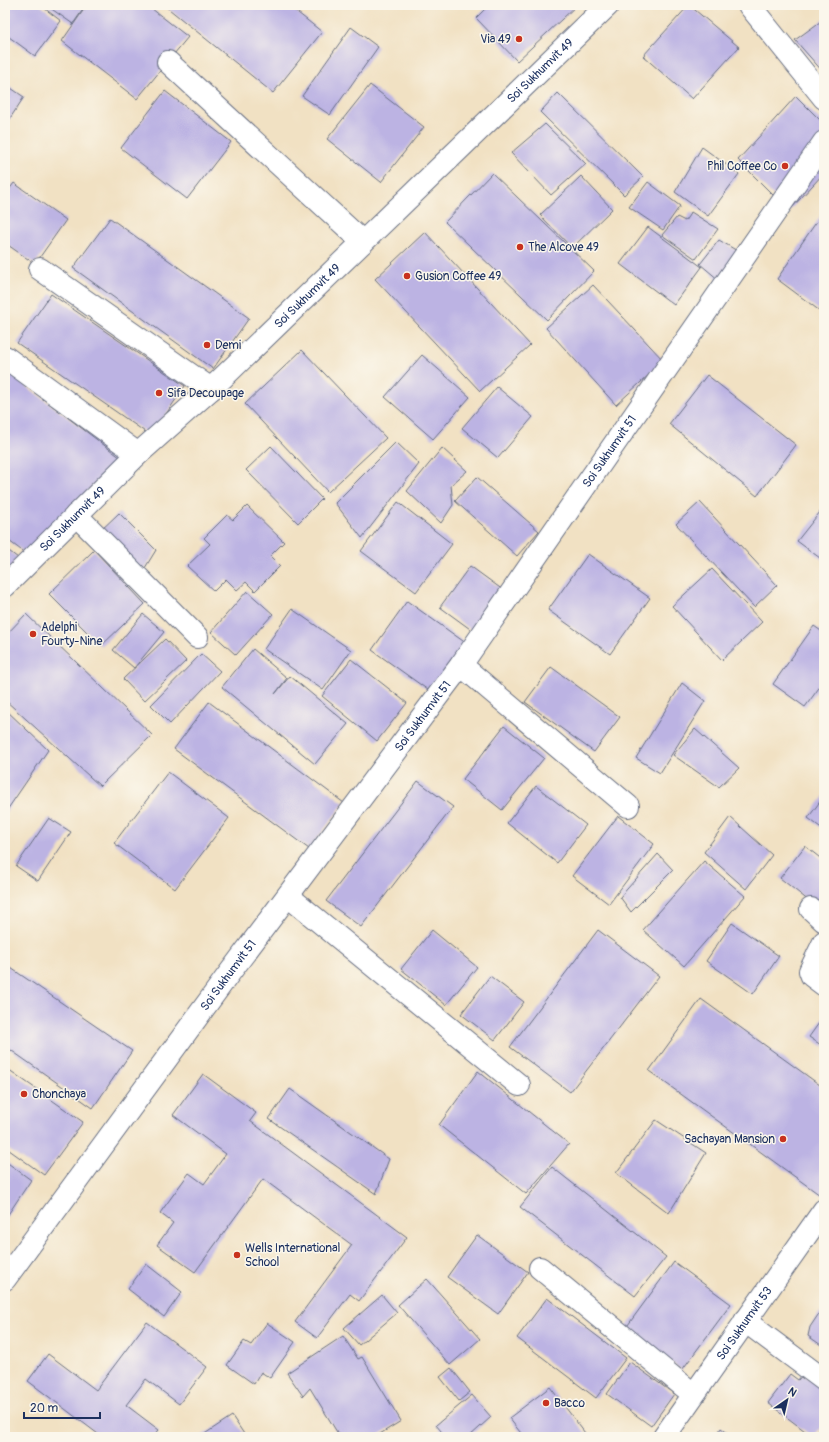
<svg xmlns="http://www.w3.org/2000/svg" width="829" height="1442" viewBox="0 0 829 1442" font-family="Pangolin,sans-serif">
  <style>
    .building { fill: #bcb3e3 }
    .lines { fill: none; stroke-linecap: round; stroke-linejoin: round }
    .minor-casing { stroke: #666d81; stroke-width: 24 }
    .minor { stroke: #fff; stroke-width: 22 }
    .poi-dot { fill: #c8321e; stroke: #fbf7ec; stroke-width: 1.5 }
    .labels { text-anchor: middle; stroke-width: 3; stroke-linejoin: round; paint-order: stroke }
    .poi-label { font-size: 12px; fill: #1b2f5e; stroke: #fbf7ec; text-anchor: start }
    .street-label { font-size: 12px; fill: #1b2f5e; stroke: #fbf7ec }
  </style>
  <rect width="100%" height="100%" fill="#fbf7ec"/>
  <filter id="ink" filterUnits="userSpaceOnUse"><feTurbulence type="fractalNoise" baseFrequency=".025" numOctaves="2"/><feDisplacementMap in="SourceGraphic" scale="8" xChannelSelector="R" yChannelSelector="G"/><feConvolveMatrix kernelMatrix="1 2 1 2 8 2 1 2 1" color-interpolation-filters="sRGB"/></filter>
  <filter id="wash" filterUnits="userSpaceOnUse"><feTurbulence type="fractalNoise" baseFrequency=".012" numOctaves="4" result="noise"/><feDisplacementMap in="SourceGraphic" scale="16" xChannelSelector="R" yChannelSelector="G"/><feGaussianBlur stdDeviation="0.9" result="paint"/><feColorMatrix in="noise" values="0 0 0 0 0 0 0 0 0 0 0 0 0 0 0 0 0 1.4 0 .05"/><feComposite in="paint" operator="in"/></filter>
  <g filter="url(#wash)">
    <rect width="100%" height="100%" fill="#f1e1c3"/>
    <g id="blocks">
      <g class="building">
        <path d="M5,5H40L61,21L35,56L5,34Z"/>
        <path d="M46,5H86L73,24Z"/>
        <path d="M87,5H147L188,37L137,99L62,41Z"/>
        <path d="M164,5H288L322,32L273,93Z"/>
        <path d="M489,5H577L517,61L476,18Z"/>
        <path d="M689,5L739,47L692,99L643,56Z"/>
        <path d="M824,19V73L795,40Z"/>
        <path d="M351,27L378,47L330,115L302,96Z"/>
        <path d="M5,84L24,97L5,126Z"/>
        <path d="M370,85L424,127L381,182L327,139Z"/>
        <path d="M165,91L231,142L187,199L121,148Z"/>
        <path d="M558,93L643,177L624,195L540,112Z"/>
        <path d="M796,96L824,124V173L789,211L738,160Z"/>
        <path d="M545,124L586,164L551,195L511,153Z"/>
        <path d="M702,147L739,174L708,216L675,192Z"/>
        <path d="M492,173L594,271L547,320L445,222Z"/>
        <path d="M581,176L612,209L572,248L540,215Z"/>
        <path d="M648,182L680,206L663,230L629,207Z"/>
        <path d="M14,183L66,220L35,264L5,243V195Z"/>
        <path d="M824,211V314L777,279Z"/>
        <path d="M691,212L718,229L696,259L662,235L677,217L685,221Z"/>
        <path d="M110,218L249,318L213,369L73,268Z"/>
        <path d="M648,227L702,267L674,305L620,264Z"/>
        <path d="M425,232L530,345L480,391L375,279Z"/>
        <path d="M719,240L739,252L719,280L700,264Z"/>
        <path d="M593,285L664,361L616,405L546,328Z"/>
        <path d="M51,294L185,386L151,436L17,343Z"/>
        <path d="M302,350L386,438L328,492L245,404Z"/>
        <path d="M422,355L470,397L433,439L385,397Z"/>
        <path d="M5,370L121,458L25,553L5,538Z"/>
        <path d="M707,375L796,445L757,496L669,424Z"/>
        <path d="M497,387L533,417L498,458L462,428Z"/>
        <path d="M396,442L419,464L362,538L335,503Z"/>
        <path d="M271,446L322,499L298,523L246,470Z"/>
        <path d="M442,448L467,471L451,485L453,505L441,523L407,491Z"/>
        <path d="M477,477L539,531L517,556L455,501Z"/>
        <path d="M398,502L452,544L416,592L361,551Z"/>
        <path d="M700,502L777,585L754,607L676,524Z"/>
        <path d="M247,506L284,542L270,556L280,566L255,591L246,582L237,590L226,579L214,591L187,566L210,544L204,538L227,515L233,520Z"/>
        <path d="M824,507V561L797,541Z"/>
        <path d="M119,513L156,550L140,576L98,533Z"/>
        <path d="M5,548L18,558L5,574Z"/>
        <path d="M94,550L145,604L101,646L49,594Z"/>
        <path d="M588,554L650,598L610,654L548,610Z"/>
        <path d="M470,566L507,593L477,634L440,607Z"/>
        <path d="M712,569L762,622L722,660L672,606Z"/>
        <path d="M247,591L273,614L236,655L211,632Z"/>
        <path d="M407,601L470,646L435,695L372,650Z"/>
        <path d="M292,609L351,650L323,690L264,649Z"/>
        <path d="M26,614L152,735L100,786L5,700V636Z"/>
        <path d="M143,614L164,632L134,668L113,650Z"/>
        <path d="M814,626L824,633V681L805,707L773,684Z"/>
        <path d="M165,639L186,661L144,701L123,679Z"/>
        <path d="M253,649L287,678L275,694L290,676L348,724L315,764L222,687Z"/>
        <path d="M201,654L220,671L170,724L151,705Z"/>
        <path d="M351,659L407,703L377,741L322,696Z"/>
        <path d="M551,667L620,717L594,752L525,702Z"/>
        <path d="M682,683L705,701L660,773L636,758Z"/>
        <path d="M209,702L344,803L309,849L174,749Z"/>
        <path d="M5,709L48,750L5,813V755L7,752L5,751Z"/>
        <path d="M504,726L544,758L502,810L463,779Z"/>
        <path d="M695,729L739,768L719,787L673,755Z"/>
        <path d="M168,772L229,818L175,889L114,843Z"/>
        <path d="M418,781L453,807L361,927L326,901Z"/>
        <path d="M536,786L586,825L557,863L507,823Z"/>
        <path d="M824,796V830L808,818Z"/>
        <path d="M618,816L654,844L609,904L572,876Z"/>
        <path d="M730,817L772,855L746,889L704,852Z"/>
        <path d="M49,818L71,832L38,881L16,866Z"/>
        <path d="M805,846L824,861V913L780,878Z"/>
        <path d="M658,854L673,870L631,912L620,897Z"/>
        <path d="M704,861L745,896L684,966L643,930Z"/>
        <path d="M732,923L779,956L753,994L706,961Z"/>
        <path d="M432,930L477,967L446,1005L401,969Z"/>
        <path d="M598,930L659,976L570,1092L510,1047Z"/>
        <path d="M5,964L132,1051L93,1108L5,1046Z"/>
        <path d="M490,976L524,1002L495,1040L461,1014Z"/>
        <path d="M701,999L824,1088V1190L820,1195L649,1071Z"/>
        <path d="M824,1016V1047L809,1037Z"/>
        <path d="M5,1067L83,1122L44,1175L5,1147Z"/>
        <path d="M478,1071L569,1144L526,1194L439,1125Z"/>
        <path d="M203,1074L256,1113L250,1121L407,1237L359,1301L350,1294L317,1338L295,1322L352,1245L263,1179L195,1272L157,1245L173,1223L160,1213L189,1173L204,1184L226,1154L173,1115Z"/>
        <path d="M290,1089L389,1159L376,1194L269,1119Z"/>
        <path d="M656,1120L706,1153L669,1213L616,1173Z"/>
        <path d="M5,1161L31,1180L5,1219Z"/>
        <path d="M552,1167L666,1257L635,1296L520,1207Z"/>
        <path d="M477,1235L528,1272L498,1314L447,1277Z"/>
        <path d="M674,1262L731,1304L682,1370L625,1329Z"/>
        <path d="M146,1264L182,1292L164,1317L128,1289Z"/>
        <path d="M427,1279L480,1339L450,1365L398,1305Z"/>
        <path d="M382,1295L397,1313L359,1345L344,1328Z"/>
        <path d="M547,1298L626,1358L596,1398L517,1338Z"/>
        <path d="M820,1312L824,1314V1347L808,1336L810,1327Z"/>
        <path d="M147,1322L207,1367L179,1404L146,1379L126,1405L159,1430L153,1437H102L28,1381L48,1354L96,1390Z"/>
        <path d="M267,1323L295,1342L270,1378L261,1372L254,1384L227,1365L244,1341L251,1345Z"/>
        <path d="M343,1336L358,1359L362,1357L401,1421L375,1437H340L310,1388L303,1396L287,1373Z"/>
        <path d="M630,1362L674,1394L651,1426L607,1394Z"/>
        <path d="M451,1368L470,1392L459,1401L440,1377Z"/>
        <path d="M790,1374L798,1380L803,1374L824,1391V1423L813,1437L768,1403Z"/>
        <path d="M550,1387L588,1437H524L509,1418Z"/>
        <path d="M472,1395L491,1417L469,1437H446L436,1425Z"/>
        <path d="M232,1416L246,1437H200Z"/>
        <path d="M721,1428L733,1437H715Z"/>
      </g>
    </g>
  </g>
  <g filter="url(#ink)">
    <use href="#blocks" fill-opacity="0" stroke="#666d81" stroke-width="1"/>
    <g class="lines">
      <defs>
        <g id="minor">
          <path d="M749,5L824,98"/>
          <path d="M168,62L363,242"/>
          <path d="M40,269L211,389"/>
          <path d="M5,357L138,454"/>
          <path d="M76,515L197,637"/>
          <path id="s1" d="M5,586L138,454L211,389L608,5"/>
          <path d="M461,665L628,806"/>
          <path d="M288,896L519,1085"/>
          <path d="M811,909L824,921"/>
          <path d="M824,942L810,971L812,976L824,985"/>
          <path d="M540,1268L693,1394"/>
          <path id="s2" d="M5,1279L231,971L461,665L824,142"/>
          <path d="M745,1321L824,1380"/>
          <path id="s3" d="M664,1437L824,1210"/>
        </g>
      </defs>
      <use href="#minor" class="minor-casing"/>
      <use href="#minor" class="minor"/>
    </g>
  </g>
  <g class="poi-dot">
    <circle cx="519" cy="39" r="4"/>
    <circle cx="785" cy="166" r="4"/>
    <circle cx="520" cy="247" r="4"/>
    <circle cx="407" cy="276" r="4"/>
    <circle cx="207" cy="345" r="4"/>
    <circle cx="159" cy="393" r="4"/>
    <circle cx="33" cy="634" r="4"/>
    <circle cx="24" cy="1094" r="4"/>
    <circle cx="783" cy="1139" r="4"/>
    <circle cx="237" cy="1255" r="4"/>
    <circle cx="546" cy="1403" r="4"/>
  </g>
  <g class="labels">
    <g class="poi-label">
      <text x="511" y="43" text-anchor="end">Via 49</text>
      <text x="777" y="170" text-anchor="end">Phil Coffee Co</text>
      <text x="528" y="251">The Alcove 49</text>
      <text x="415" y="280">Gusion Coffee 49</text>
      <text x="215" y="349">Demi</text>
      <text x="167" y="397">Sifa Decoupage</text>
      <text x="41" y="631">Adelphi<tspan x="41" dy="14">Fourty-Nine</tspan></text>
      <text x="32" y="1098">Chonchaya</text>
      <text x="775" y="1143" text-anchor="end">Sachayan Mansion</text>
      <text x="245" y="1252">Wells International<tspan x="245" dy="14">School</tspan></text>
      <text x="554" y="1407">Bacco</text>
    </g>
    <g class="street-label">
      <text dy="4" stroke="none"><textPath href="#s1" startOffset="743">Soi Sukhumvit 49</textPath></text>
      <text dy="4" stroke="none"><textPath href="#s1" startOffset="419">Soi Sukhumvit 49</textPath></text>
      <text dy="4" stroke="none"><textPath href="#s2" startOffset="1025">Soi Sukhumvit 51</textPath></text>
      <text dy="4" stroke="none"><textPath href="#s1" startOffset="95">Soi Sukhumvit 49</textPath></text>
      <text dy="4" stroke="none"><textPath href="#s2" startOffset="701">Soi Sukhumvit 51</textPath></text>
      <text dy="4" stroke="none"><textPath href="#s2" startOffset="377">Soi Sukhumvit 51</textPath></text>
      <text dy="4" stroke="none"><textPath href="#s3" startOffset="139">Soi Sukhumvit 53</textPath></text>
    </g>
  </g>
  <rect width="829" height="1442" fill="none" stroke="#fbf7ec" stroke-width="20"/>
  <g transform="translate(787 1400) rotate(34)" stroke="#fbf7ec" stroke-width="3" paint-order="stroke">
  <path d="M0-3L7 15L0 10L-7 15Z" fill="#1b2f5e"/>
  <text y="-6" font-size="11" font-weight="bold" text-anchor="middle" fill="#1b2f5e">N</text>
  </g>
  <path d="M24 1412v6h76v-6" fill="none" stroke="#1b2f5e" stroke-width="2"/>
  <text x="30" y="1412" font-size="12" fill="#1b2f5e" stroke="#fbf7ec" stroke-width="3" paint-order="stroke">20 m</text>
</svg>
